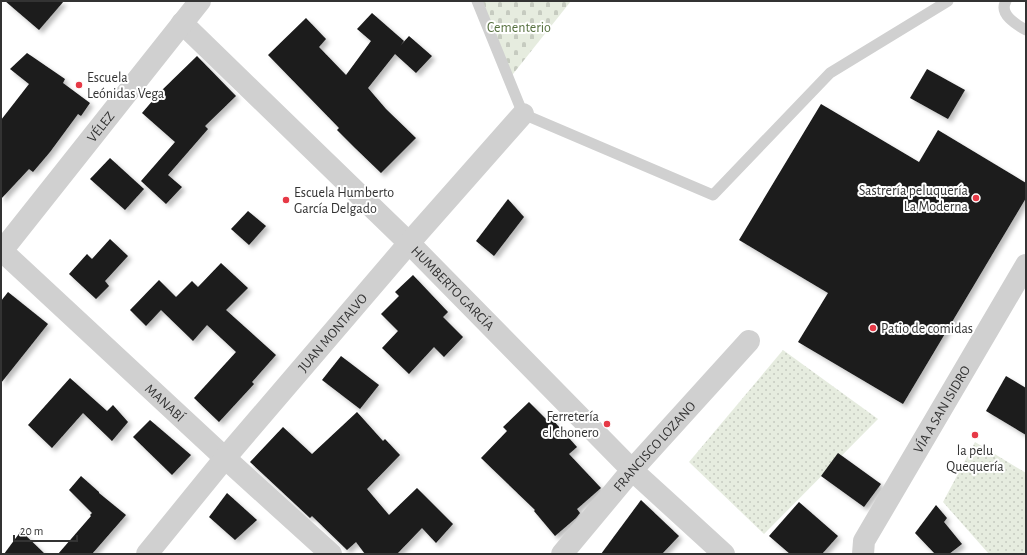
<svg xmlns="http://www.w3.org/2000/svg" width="1027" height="555" viewBox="0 0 1027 555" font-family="'Alegreya Sans',sans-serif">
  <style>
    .grass { fill: url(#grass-dots) }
    .cemetery { fill: url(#cemetery-stones) }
    .building { fill: #1a1a1a; filter: url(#shadow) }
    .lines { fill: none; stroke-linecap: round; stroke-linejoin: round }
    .service { stroke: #d0d0d0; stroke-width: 11 }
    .minor { stroke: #d0d0d0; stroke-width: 22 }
    .tertiary { stroke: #d0d0d0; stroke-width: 22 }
    .poi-dot { fill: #e63946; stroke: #fff; stroke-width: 1.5 }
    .labels { text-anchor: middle; stroke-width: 4; stroke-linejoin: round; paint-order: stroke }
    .park-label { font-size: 14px; fill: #56703f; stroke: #fff }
    .poi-label { font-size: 14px; fill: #333; stroke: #fff; text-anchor: start }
    .street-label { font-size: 14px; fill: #333; stroke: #fff }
  </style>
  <defs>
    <pattern id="grass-dots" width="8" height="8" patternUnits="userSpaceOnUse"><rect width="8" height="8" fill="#e6ecdf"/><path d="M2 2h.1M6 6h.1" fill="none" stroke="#c6cbc0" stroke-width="1.8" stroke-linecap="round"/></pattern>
    <pattern id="cemetery-stones" width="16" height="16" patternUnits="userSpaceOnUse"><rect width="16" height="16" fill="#e6ecdf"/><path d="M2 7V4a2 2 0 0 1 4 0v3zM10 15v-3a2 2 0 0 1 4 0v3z" fill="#c6cbc0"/></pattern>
    <filter id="shadow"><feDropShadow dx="3.5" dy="3.5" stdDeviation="2" flood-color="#0004"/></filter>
  </defs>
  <rect width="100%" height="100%" fill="#fff"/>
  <g class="grass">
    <path d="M783,350L878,419L764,534L689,462Z"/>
    <path d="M975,442L1026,473V554H989L943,502Z"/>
  </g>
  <path class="cemetery" d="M482,1H571L509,79Z"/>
  <g class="building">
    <path d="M5,1H64L39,30Z"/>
    <path d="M372,13L404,41L400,46L409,36L432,56L416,73L395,54L368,88L386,109L416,138L381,173L355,148L337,130L339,128L268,55L306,18L326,39L319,47L346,75L371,41L357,29Z"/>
    <path d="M27,53L65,79L63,83L90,103L81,116L78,114L50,152L33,172L29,169L1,199V120L29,84L10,69Z"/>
    <path d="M197,56L236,96L205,126L208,129L168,175L182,187L166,204L141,181L175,142L142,113L160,92Z"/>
    <path d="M927,69L965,90L948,119L910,98Z"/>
    <path d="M821,104L919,162L938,130L1026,183V198L903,404L798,342L828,293L739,240Z"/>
    <path d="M110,158L144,189L125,210L90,179Z"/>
    <path d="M508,199L524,217L494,256L476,241Z"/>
    <path d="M248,211L266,226L249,245L231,229Z"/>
    <path d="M110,239L128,256L105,281L109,286L96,299L69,274L87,254L92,259Z"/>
    <path d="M221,263L248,288L226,310L276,355L252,382L254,384L219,422L194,398L236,352L207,325L193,341L161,310L146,326L130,310L159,280L176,297L192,281L198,287Z"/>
    <path d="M413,275L448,312L443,317L463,337L444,357L434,347L409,374L382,348L398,331L381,314L399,296L395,292Z"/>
    <path d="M8,292L48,324L1,383V301Z"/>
    <path d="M341,356L379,385L360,409L322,380Z"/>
    <path d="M1006,376L1026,388V435L986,411Z"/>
    <path d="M70,378L107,411L113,405L128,422L112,441L83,413L52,448L28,425Z"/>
    <path d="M529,402L548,421L551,418L577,447L569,454L601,488L577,509L580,513L576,518L555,536L534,511L535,510L481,458L507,431L503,427Z"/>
    <path d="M357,412L383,441L385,439L400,455L367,489L389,515L417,488L453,524L436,543L422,528L397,554H365L356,542L347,550L312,516L310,518L250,462L283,427L312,454Z"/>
    <path d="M150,420L191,455L172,475L133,437Z"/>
    <path d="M838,453L881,484L864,507L821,476Z"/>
    <path d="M81,476L99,492V493L126,515L92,554H58L91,516L90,515L92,513L69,490Z"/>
    <path d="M227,493L257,520L235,540L209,517Z"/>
    <path d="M641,500L679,536L662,554H601Z"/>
    <path d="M799,502L838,536L822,554H790L769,536Z"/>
    <path d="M936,505L947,518L944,522L962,544L949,554H935L915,533Z"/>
    <path d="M21,531L45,554H4Z"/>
  </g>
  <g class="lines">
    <g class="service">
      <path d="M477,1L523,114L713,195L830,73L948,1"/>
      <path d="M1006,1C998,14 1017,25 1026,30"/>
    </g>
    <g class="minor">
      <path id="s1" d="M182,23L409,243L632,470L724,554"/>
      <path id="s2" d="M1,250L225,458L331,554"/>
      <path id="s3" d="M1,252L200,1"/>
      <path id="s4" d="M147,554L225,458L409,243L523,114"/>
      <path id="s5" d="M562,554L632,470L749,341"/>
    </g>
    <path class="tertiary" id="s6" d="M863,554L864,541L1026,265"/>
  </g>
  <g class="poi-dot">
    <circle cx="79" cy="85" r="4"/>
    <circle cx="976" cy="198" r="4"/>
    <circle cx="286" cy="200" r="4"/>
    <circle cx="873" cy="328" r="4"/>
    <circle cx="607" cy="424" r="4"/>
    <circle cx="975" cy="435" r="4"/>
  </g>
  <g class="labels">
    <g class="park-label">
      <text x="519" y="32">Cementerio</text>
    </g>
    <g class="poi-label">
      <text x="87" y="82">Escuela<tspan x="87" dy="16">Leónidas Vega</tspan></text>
      <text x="968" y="195" text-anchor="end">Sastrería peluquería<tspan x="968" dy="16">La Moderna</tspan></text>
      <text x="294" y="197">Escuela Humberto<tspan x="294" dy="16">García Delgado</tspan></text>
      <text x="881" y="333">Patio de comidas</text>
      <text x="599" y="421" text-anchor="end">Ferretería<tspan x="599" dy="16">el chonero</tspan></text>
      <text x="975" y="455" text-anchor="middle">la pelu<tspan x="975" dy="16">Quequería</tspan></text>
    </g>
    <g class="street-label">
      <text dy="5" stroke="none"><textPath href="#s3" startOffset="160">VÉLEZ</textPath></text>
      <text dy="5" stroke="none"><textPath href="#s1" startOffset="379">HUMBERTO GARCÍA</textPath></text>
      <text dy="5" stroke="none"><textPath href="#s4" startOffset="289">JUAN MONTALVO</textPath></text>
      <text dy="5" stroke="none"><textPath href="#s2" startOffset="224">MANABÍ</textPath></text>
      <text dy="5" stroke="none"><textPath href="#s6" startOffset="166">VÍA A SAN ISIDRO</textPath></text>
      <text dy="5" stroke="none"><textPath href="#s5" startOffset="142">FRANCISCO LOZANO</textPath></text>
    </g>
  </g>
  <rect width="1027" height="555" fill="none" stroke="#333333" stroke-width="4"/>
  <path d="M14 535v6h63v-6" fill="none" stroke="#333333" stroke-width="2"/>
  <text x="20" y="535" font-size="12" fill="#333333" stroke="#ffffff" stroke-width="3" paint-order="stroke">20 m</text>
</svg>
